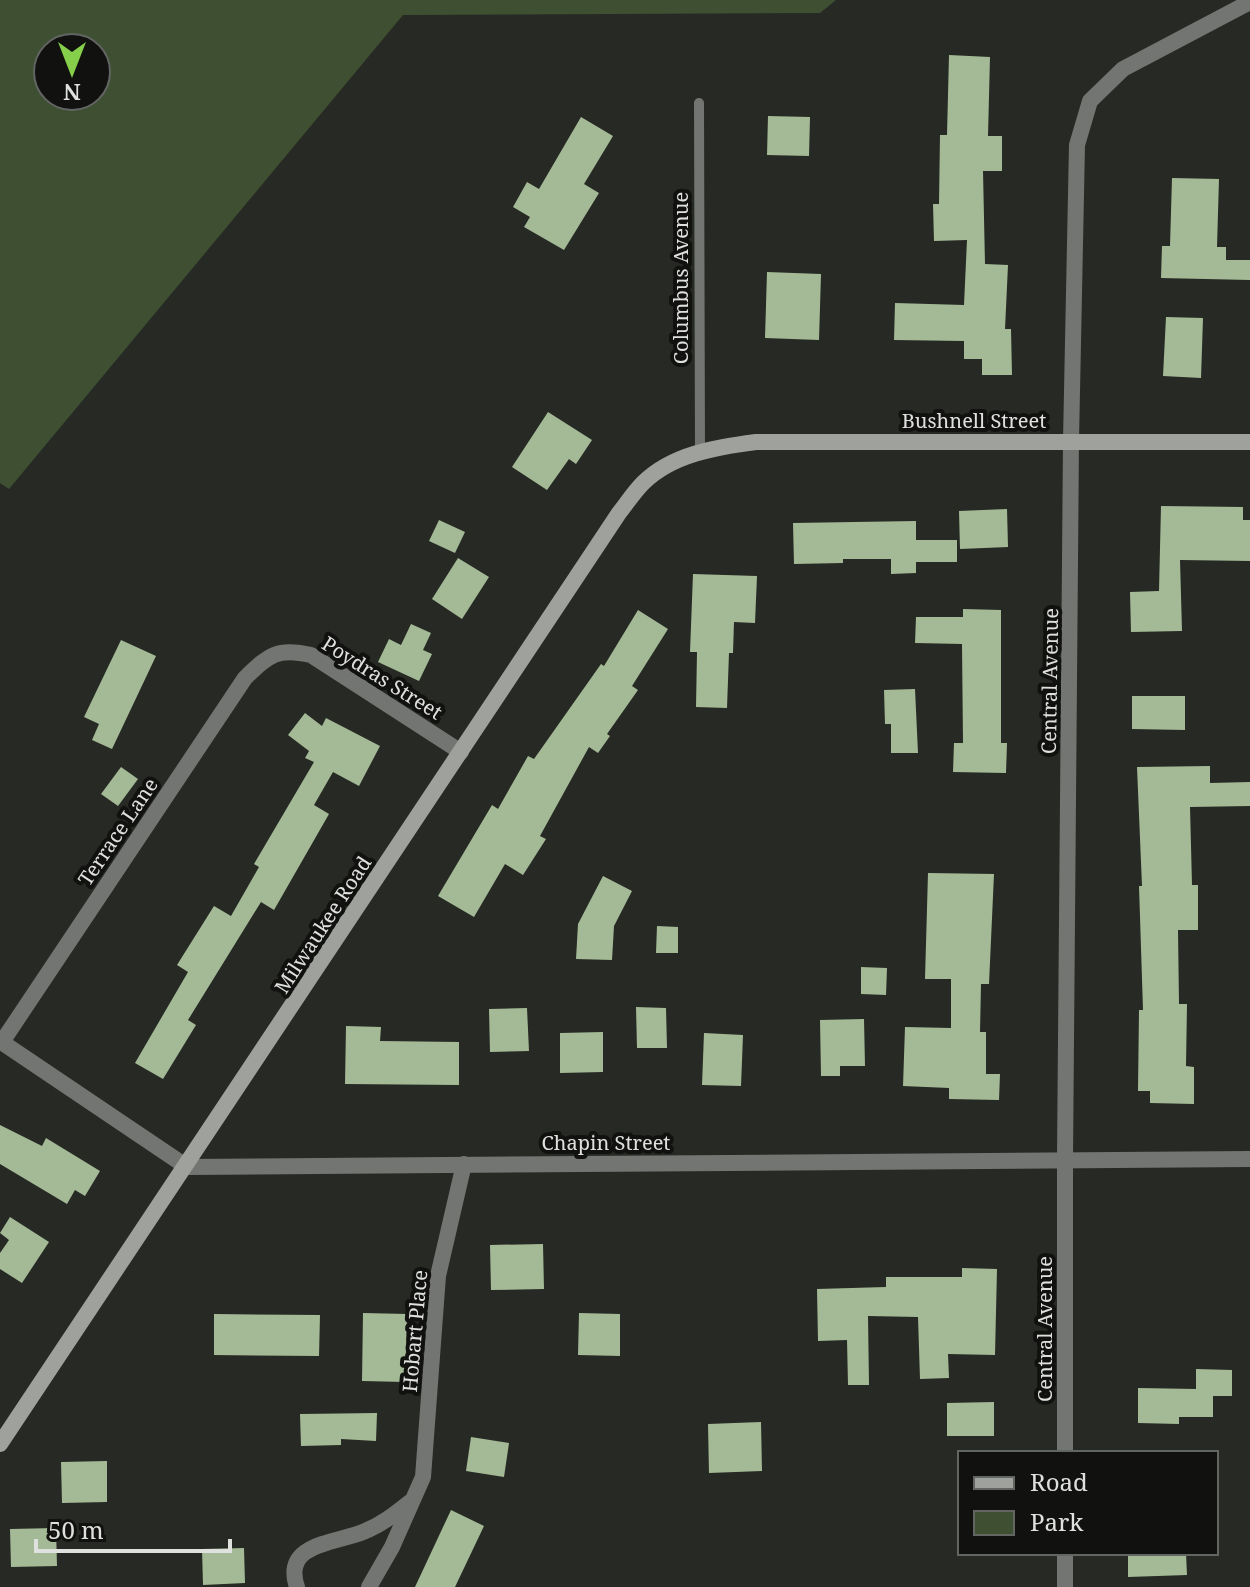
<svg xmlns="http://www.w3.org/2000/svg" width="1250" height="1587" viewBox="0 0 1250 1587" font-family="'Noto Serif',serif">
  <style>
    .green { fill: #3e4f32; fill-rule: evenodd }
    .building { fill: #a4ba96 }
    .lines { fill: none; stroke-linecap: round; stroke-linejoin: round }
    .lane { stroke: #737572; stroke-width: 10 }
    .street { stroke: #737572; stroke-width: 16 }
    .secondary { stroke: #9ea19c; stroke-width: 16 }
    .labels { text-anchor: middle; stroke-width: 8; stroke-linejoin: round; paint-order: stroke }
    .street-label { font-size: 20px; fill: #dfe1de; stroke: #111210 }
  </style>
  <rect width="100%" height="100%" fill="#272a24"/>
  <path class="green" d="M0,0H836L820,13L403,15L9,489L0,483ZM48,48H96V96H48Z"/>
  <g class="building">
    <path d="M949,55L990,57L988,136H1002V171H983L985,264L1008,265L1005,329H1011L1012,375H982V359H964V341L894,340L895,303L964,305L967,240L934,241L933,204H939L940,135H947Z"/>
    <path d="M768,116L810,117L809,156L767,155Z"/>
    <path d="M581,117L613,136L584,184L599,193L564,250L524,227L530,217L513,207L527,182L539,189Z"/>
    <path d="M1172,178L1219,179L1217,247H1226V260H1250V280L1161,278L1162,246H1170Z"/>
    <path d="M767,272L821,274L819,340L765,338Z"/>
    <path d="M1166,317L1203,318L1201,378L1163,376Z"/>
    <path d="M548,412L592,440L576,464L569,459L547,490L512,467Z"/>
    <path d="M1161,506L1243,507V520H1250V561L1180,560L1182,631L1131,632L1130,592L1159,591Z"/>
    <path d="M1007,509L1008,547L960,549L959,511Z"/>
    <path d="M439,520L465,532L455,553L429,541Z"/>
    <path d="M916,521V540H957V562H916V573L891,574V559H843V563L794,564L793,523Z"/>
    <path d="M458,558L489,577L462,619L432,599Z"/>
    <path d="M693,574L757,576L755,623L734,622L733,653H729L727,708L696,707L697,652H690Z"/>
    <path d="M963,609L1001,610V743H1007L1006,773L953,772L954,743H963L962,644L915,643L916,617H963Z"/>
    <path d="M638,610L668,629L632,686L638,690L607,734L610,736L598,753L589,747L540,836L546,839L523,875L505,864L474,917L438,896L492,805L498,809L528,756L534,759L601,664L604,666Z"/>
    <path d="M411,624L431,633L423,650L432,654L419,681L378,662L389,639L401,645Z"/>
    <path d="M121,640L156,656L112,749L92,740L99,724L84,717Z"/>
    <path d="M915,689L918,753H891V724H885L884,690Z"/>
    <path d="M1132,696H1185V730L1132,729Z"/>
    <path d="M305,713L322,726L326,718L380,746L359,786L333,772L314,805L329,814L274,910L261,902L188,1020L196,1025L163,1079L135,1063L188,972L177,965L214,906L231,916L259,867L254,864L314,762L305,758L309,751L288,735Z"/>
    <path d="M1210,766V783L1250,782V806L1190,807L1192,885H1198V930H1178L1179,1004H1187L1186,1066L1194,1067V1104L1150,1103V1091H1138L1139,1010H1143L1139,886H1142L1137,767Z"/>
    <path d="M121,767L138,779L118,806L101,794Z"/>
    <path d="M928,873L994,874L989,984H981L980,1032H986V1074H1000L999,1100L949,1099V1088L903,1086L905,1027L951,1028V979H925Z"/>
    <path d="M603,876L632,891L614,926L612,960L576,959L578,924Z"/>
    <path d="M657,926L678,927V953H656Z"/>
    <path d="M861,967L887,968L886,995L861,994Z"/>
    <path d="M636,1007L666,1008L667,1048H637Z"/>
    <path d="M527,1008L529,1051L490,1052L489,1009Z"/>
    <path d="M864,1019L865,1066H840V1076H821L820,1020Z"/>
    <path d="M346,1026L381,1027L380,1041L459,1042V1085L345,1084Z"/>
    <path d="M603,1032V1072L560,1073V1033Z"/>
    <path d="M704,1033L743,1035L741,1086L702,1085Z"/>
    <path d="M0,1125L42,1146L46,1138L100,1171L85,1196L75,1190L67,1204L0,1164Z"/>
    <path d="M10,1217L49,1242L22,1283L0,1269V1253L9,1240L0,1233Z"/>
    <path d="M543,1244L544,1289L491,1290L490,1245Z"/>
    <path d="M962,1268L997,1269L995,1355L948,1354L949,1378L920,1379L918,1317L868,1316L869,1385H848L847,1340L818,1341L817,1289L886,1287V1277H962Z"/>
    <path d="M363,1313L407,1314L405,1382L362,1381Z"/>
    <path d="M579,1313L620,1314V1356L578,1355Z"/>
    <path d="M214,1314L320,1315L319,1356L214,1355Z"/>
    <path d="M1196,1369L1232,1370V1396H1213V1417H1179V1424L1138,1423V1388L1196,1389Z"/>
    <path d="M994,1402V1436H947V1403Z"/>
    <path d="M377,1413L376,1441L341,1439V1445L301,1446L300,1414Z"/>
    <path d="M761,1422L762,1471L709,1473L708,1424Z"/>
    <path d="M471,1437L509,1443L504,1477L466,1471Z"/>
    <path d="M107,1461V1502L62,1503L61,1462Z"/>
    <path d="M451,1510L484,1526L455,1587H415Z"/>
    <path d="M56,1528L57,1566L11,1567L10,1529Z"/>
    <path d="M244,1548L245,1583L203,1585L202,1549Z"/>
    <path d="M1128,1553H1186L1187,1575L1128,1577Z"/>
  </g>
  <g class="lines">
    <path class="lane" d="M699,103L700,452"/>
    <g class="street">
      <path d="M0,1041L187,1167L1250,1159"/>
      <path d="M2,1042L245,678C269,655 277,647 311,655L461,752"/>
      <path d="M1065,1453V1159L1071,441L1077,145L1090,101L1123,69L1250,2"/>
      <path d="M1065,1553V1587"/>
      <path d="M297,1587C282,1543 336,1543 363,1532C381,1525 395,1514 410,1502"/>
      <path d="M369,1587L392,1547L423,1477L438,1276L464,1164"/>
    </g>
    <path class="secondary" d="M0,1444L619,513C627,503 634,492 643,483C672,454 717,447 756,442H1250"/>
  </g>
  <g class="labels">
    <g class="street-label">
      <text transform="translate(681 278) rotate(-90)" y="7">Columbus Avenue</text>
      <text x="974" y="428">Bushnell Street</text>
      <text transform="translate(382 678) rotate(32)" y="7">Poydras Street</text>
      <text transform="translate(1050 681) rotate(-89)" y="7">Central Avenue</text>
      <text transform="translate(118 832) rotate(-56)" y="7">Terrace Lane</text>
      <text transform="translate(323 925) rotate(-57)" y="7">Milwaukee Road</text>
      <text x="606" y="1150">Chapin Street</text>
      <text transform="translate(1045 1329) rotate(-90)" y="7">Central Avenue</text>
      <text transform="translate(415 1331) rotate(-85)" y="7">Hobart Place</text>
    </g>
  </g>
  <rect x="958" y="1451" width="260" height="104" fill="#111210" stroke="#636562" stroke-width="2"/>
  <rect x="974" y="1477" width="40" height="12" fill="#9ea19c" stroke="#636562" stroke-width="2"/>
  <text x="1030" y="1491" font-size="24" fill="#dfe1de">Road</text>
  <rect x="974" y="1511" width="40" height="24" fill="#3e4f32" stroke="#636562" stroke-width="2"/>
  <text x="1030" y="1531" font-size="24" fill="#dfe1de">Park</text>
  <g transform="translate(72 72) rotate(180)"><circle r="38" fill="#111210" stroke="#636562" stroke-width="2"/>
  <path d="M0-6L14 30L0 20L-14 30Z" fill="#86cf4b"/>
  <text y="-12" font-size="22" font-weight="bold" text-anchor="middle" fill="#dfe1de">N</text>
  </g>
  <path d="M36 1539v12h194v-12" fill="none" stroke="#dfe1de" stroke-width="4"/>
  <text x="48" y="1539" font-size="24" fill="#dfe1de" stroke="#111210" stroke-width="6" paint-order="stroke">50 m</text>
</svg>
